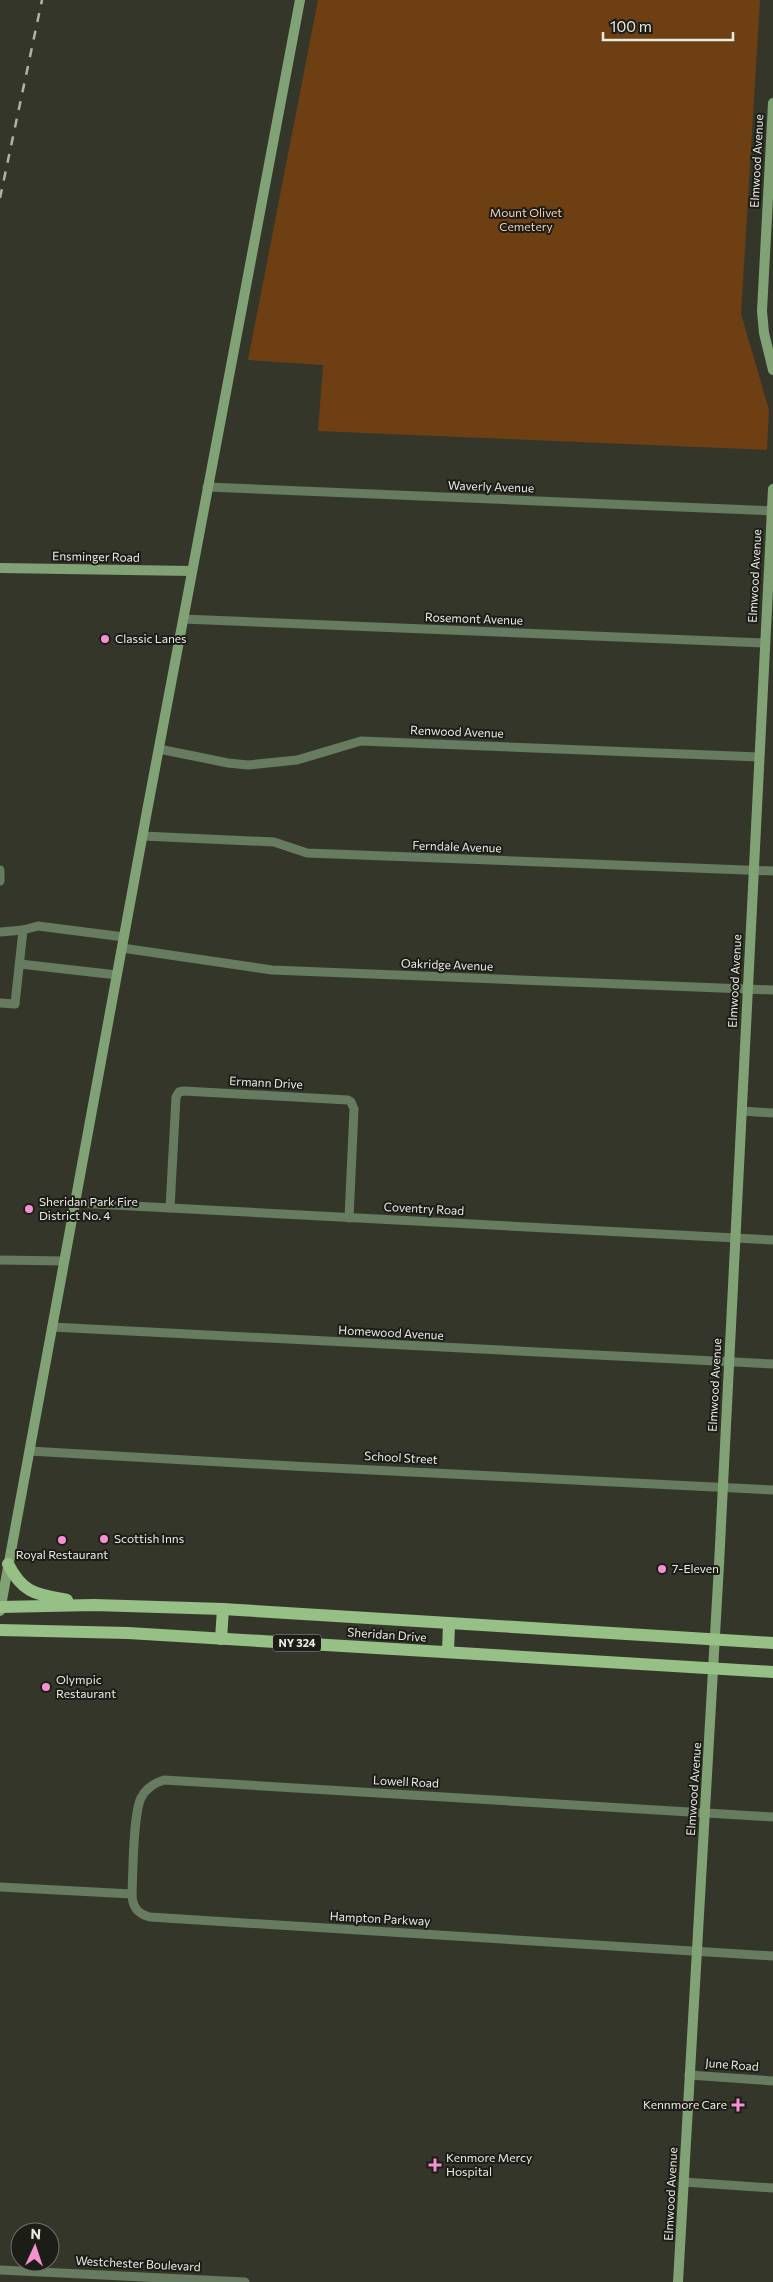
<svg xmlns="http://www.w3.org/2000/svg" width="773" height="2282" viewBox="0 0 773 2282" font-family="Commissioner,sans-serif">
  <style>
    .green { fill: #6e3f13 }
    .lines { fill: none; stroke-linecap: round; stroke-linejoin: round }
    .street { stroke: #667b5f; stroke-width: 9 }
    .secondary { stroke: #81a275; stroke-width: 10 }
    .primary { stroke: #96c085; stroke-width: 12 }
    .rail { stroke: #b0b1a8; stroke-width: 2.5; stroke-dasharray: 9 9; stroke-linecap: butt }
    .poi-dot { fill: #f591d2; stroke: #1c1d17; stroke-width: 2 }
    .labels { text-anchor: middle; stroke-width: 4; stroke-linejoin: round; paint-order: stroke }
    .shield { fill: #1c1d17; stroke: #acada6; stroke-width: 1 }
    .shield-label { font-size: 11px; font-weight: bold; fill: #eaebe3 }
    .street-label { font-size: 12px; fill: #eaebe3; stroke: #1c1d17 }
    .park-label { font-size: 12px; fill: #f5d0b4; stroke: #1c1d17 }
    .poi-label { font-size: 12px; fill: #eaebe3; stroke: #1c1d17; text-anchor: start }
  </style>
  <rect width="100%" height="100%" fill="#35362a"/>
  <path class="green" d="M318,0H760L741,314L769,410L767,450L318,431L323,365L248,360Z"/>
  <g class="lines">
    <g class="street">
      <path d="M207,487L773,511"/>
      <path d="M183,619L764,643"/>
      <path d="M159,749L228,763L248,765L297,760L361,741L759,757"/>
      <path d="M143,836L274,842L307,853L773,871"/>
      <path d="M0,870V881"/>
      <path d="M0,932L23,930L38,926L124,937"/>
      <path d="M122,948L272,970L773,990"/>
      <path d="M20,964L117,975"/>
      <path d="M0,1003L15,1004L23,930"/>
      <path d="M742,1111L773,1113"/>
      <path d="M75,1203L773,1240"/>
      <path d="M170,1208L176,1097L179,1092L184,1091L348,1100L351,1102L354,1109L349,1218"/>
      <path d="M0,1260L64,1261"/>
      <path d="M52,1327L773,1364"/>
      <path d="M29,1451L292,1466L773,1490"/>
      <path d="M773,1817L164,1780C154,1783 146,1788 141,1798C133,1814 133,1873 132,1894C132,1907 138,1914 150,1917L773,1956"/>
      <path d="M0,1887L132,1894"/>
      <path d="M689,2075L773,2081"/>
      <path d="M684,2182L773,2188"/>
      <path d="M0,2270L245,2282"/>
    </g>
    <g class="secondary">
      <path d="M773,103L762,311L764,333L773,370"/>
      <path d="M0,568L192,571"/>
      <path d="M0,1611L147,811L300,0"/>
      <path d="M678,2282L719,1565L773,489"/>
    </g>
    <g class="primary">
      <path d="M8,1564C23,1594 37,1594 67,1600"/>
      <path d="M0,1607L94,1605L223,1609L773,1643"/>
      <path d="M0,1630L128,1633L773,1672"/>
      <path d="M221,1639L223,1609"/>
      <path d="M448,1652L449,1623"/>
    </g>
    <path class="rail" d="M0,198L42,0"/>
  </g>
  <g class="poi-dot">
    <circle cx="105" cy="639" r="5"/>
    <circle cx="29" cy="1209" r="5"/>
    <circle cx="104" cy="1539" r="5"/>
    <circle cx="62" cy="1540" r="5"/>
    <circle cx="662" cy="1569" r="5"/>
    <circle cx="46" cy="1687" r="5"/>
    <path d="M735.5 2097.5h5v5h5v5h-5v5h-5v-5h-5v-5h5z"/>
    <path d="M432.5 2157.5h5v5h5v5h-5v5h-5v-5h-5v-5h5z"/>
  </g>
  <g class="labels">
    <rect class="shield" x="273" y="1634.5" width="48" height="17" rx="4"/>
    <g class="shield-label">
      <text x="297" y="1647">NY 324</text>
    </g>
    <g class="street-label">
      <text transform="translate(757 161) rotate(-87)" y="4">Elmwood Avenue</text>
      <text transform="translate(491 487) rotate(2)" y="4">Waverly Avenue</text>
      <text transform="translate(96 557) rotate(1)" y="4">Ensminger Road</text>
      <text transform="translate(755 576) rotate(-87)" y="4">Elmwood Avenue</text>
      <text transform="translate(474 619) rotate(2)" y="4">Rosemont Avenue</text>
      <text transform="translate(457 732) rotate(2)" y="4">Renwood Avenue</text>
      <text transform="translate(457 847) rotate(2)" y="4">Ferndale Avenue</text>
      <text transform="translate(447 965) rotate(2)" y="4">Oakridge Avenue</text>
      <text transform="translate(735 981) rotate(-87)" y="4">Elmwood Avenue</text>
      <text transform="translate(266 1083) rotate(3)" y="4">Ermann Drive</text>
      <text transform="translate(424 1209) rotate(3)" y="4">Coventry Road</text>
      <text transform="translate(391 1333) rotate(3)" y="4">Homewood Avenue</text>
      <text transform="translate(715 1385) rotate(-87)" y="4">Elmwood Avenue</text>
      <text transform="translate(401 1458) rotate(3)" y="4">School Street</text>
      <text transform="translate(387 1635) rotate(4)" y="4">Sheridan Drive</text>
      <text transform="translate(406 1782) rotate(3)" y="4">Lowell Road</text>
      <text transform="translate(694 1789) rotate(-86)" y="4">Elmwood Avenue</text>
      <text transform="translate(380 1919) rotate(3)" y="4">Hampton Parkway</text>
      <text transform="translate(732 2065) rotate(4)" y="4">June Road</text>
      <text transform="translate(671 2194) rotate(-87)" y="4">Elmwood Avenue</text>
      <text transform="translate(138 2264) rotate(3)" y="4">Westchester Boulevard</text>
    </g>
    <g class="park-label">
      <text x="526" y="217">Mount Olivet<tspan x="526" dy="14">Cemetery</tspan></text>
    </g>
    <g class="poi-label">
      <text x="115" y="643">Classic Lanes</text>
      <text x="39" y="1206">Sheridan Park Fire<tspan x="39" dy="14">District No. 4</tspan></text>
      <text x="114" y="1543">Scottish Inns</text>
      <text x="62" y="1559" text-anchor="middle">Royal Restaurant</text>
      <text x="672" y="1573">7-Eleven</text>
      <text x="56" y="1684">Olympic<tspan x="56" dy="14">Restaurant</tspan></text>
      <text x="727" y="2109" text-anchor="end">Kennmore Care</text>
      <text x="446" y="2162">Kenmore Mercy<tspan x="446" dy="14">Hospital</tspan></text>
    </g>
  </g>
  <g transform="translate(35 2247) rotate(3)"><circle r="24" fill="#1c1d17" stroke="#6e6f69"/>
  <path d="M0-4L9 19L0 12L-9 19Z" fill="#f591d2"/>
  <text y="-8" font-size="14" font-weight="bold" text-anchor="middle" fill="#eaebe3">N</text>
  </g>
  <path d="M603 32v8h130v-8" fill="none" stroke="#eaebe3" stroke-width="2.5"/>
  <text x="610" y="32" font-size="15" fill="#eaebe3" stroke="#1c1d17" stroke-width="4" paint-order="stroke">100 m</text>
</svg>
